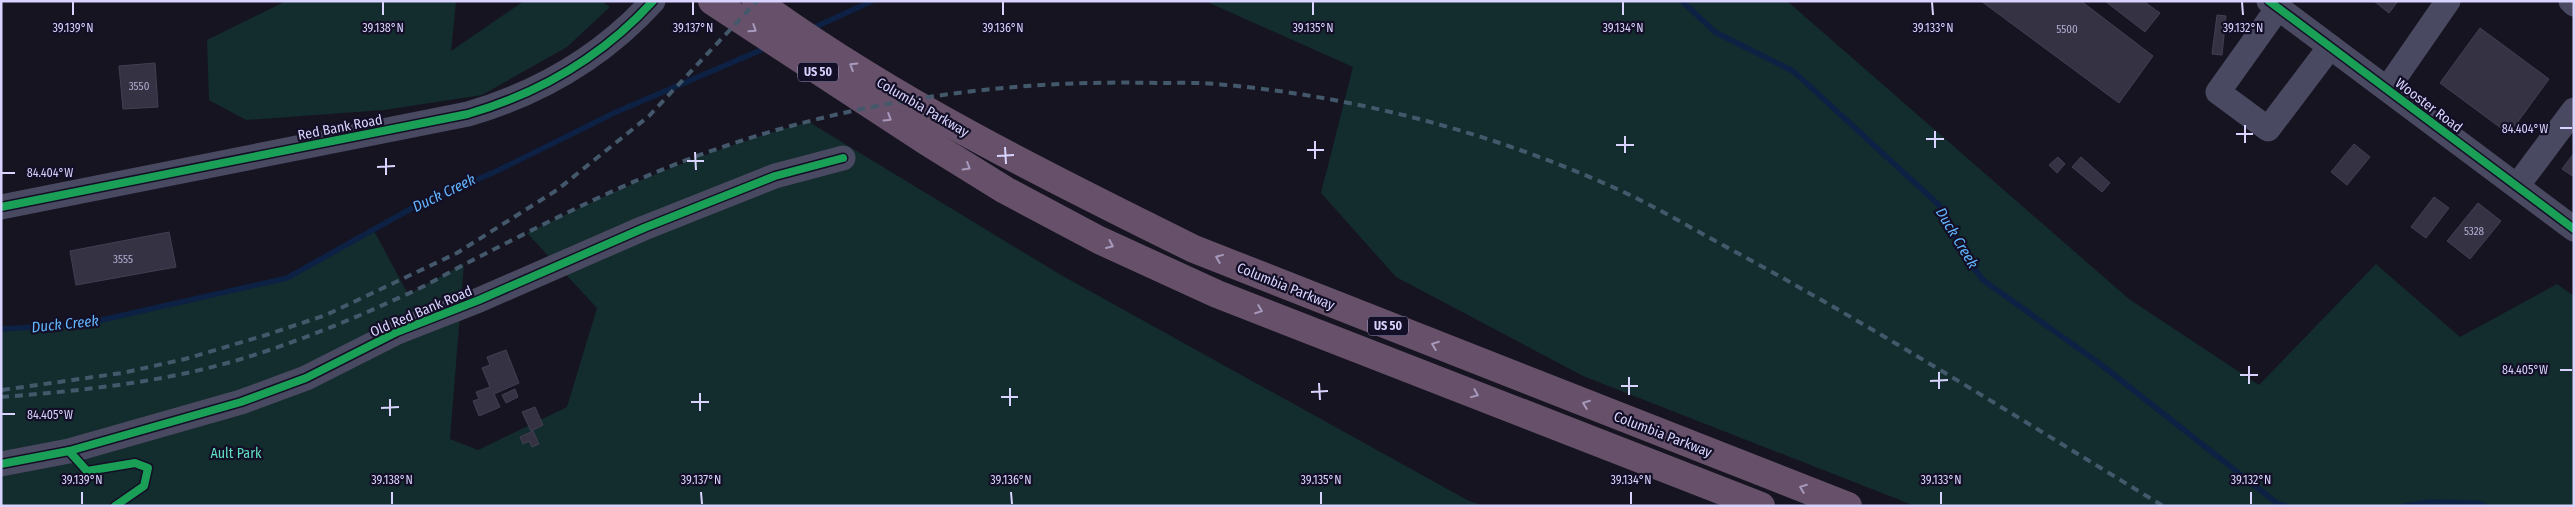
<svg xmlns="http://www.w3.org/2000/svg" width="2575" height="507" viewBox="0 0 2575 507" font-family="'Fira Sans Condensed',sans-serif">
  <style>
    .green { fill: #132c2d }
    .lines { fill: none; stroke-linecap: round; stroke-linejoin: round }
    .stream { stroke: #0d2144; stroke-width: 5.5 }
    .building { fill: #343243; stroke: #433f54 }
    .minor { stroke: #4a4962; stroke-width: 25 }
    .highway { stroke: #67516a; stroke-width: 28 }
    .rail { stroke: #43596b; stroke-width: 4; stroke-dasharray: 8 6; stroke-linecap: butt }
    .cycleway-casing { stroke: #130f26; stroke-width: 11 }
    .cycleway { stroke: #1a9f57; stroke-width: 8 }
    .oneway { stroke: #a699bc }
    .ticks { fill: none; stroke: #d9d4ff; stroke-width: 2 }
    .labels { text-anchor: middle; stroke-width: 4.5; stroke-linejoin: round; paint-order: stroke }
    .number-label { font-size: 11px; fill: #b0acd0 }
    .shield { fill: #130f26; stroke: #9e99be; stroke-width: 1 }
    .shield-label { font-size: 12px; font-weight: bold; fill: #d9d4ff }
    .street-label { font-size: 14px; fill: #d9d4ff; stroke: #130f26 }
    .park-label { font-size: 14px; fill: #5fe0c0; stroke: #130f26 }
    .water-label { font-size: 15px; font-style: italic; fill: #62b6ff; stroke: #130f26 }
    .ticks-label { font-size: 12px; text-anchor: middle; fill: #d9d4ff; stroke: #130f26; stroke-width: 4.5; stroke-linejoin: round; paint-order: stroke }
  </style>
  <rect width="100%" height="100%" fill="#161421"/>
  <g class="green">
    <path d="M286,1H456L451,51L524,1H601L610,7L567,47L482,95L384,110L246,120L209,100L207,40Z"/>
    <path d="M1205,1H1787L2129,299L2259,385L2376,264L2460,337L2557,284L2574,296V506H1915L1583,376L1396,277L1321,193L1353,67Z"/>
    <path d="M809,122L1061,275L1469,501L1485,506H1V329L84,324L287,278L373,229L408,294L464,264L450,439L478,450L567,407L597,308L527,233C618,188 710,148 809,122Z"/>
  </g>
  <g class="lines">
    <g class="stream">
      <path d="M1682,1L1715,32L1793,71L1939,205L1964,255L1983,280L2099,363L2278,504L2286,506"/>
      <path d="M811,29L872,1"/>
      <path d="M1,329L84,324L287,278L414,207L499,170L614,113L768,47"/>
      <path d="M2404,506L2430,502L2478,503L2485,506"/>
    </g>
  </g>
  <g class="building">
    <path d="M1981,1H2081L2153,56L2119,103Z"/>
    <path d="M2105,1H2143L2160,13L2145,32Z"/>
    <path d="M2374,1H2398L2389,13Z"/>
    <path d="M2217,15L2226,16L2222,55L2212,54Z"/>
    <path d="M2480,28L2549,79L2509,134L2440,83Z"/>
    <path d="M155,63L158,107L123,109L119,66Z"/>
    <path d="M2354,144L2370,157L2347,185L2331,172Z"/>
    <path d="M2574,153V177L2562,169Z"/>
    <path d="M2058,157L2065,164L2057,173L2049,165Z"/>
    <path d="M2081,157L2110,183L2102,192L2072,167Z"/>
    <path d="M2434,197L2449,208L2426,238L2411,227Z"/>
    <path d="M2478,203L2501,221L2470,259L2447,241Z"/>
    <path d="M169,232L176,267L76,285L70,251Z"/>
    <path d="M506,350L519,383L494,394L500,407L479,416L473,401L479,399L476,392L490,387L482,368L490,365L487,357Z"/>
    <path d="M515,389L518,397L506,403L502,395Z"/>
    <path d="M535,407L543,425L531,431L522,412Z"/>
    <path d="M533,431L539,444L532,447L529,441L523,444L520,437Z"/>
  </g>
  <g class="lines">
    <g class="minor">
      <path d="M2269,1L2574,229"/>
      <path d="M2571,1L2574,4"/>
      <path d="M2278,8L2218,92L2268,129L2330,47"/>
      <path d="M2387,89L2448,1"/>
      <path d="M2517,186L2574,110"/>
      <path d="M1,207L468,114C540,93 602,57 653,1"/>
      <path d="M1,464L69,451L241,402L306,378L397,332L479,300L644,228L775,176L843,158"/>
    </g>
    <g class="highway">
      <path d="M712,1L926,141L1005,190L1099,240L1217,294L1761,506"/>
      <path d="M756,1C892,100 1044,175 1194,249L1848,506"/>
    </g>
    <g class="rail">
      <path d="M2,390L122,373L185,359L266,335L326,315L457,253L557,190L649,116L757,1"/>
      <path d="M1,397C78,391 157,383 231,362C290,345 349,321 405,295C426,286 446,274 467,263C540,226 613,188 689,159C837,103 999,79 1157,83C1180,83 1204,82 1227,85C1365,98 1504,136 1630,195C1665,212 1698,232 1732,250C1879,330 2020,419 2163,506"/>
    </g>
    <defs>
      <g id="cycleway">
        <path d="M2269,1L2574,229"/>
        <path d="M1,207L468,114C540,93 602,57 653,1"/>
        <path d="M69,451L87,471L135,463L148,468L144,486L115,506"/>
        <path d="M1,464L69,451L241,402L306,378L397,332L479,300L644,228L775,176L843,158"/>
      </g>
    </defs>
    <use href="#cycleway" class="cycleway-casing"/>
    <use href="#cycleway" class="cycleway"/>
  </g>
  <defs><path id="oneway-chevron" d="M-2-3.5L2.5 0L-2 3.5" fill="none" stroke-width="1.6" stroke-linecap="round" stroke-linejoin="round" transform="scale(1.25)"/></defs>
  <g class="oneway">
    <use href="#oneway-chevron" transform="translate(753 29) rotate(33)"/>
    <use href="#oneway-chevron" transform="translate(853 66) rotate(-148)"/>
    <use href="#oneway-chevron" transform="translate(888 118) rotate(32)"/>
    <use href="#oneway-chevron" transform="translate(967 167) rotate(31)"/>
    <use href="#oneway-chevron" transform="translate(1110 245) rotate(24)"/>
    <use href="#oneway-chevron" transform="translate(1219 258) rotate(-158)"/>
    <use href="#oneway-chevron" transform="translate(1259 310) rotate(21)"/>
    <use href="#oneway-chevron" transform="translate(1435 345) rotate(-159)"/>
    <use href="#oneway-chevron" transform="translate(1475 394) rotate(22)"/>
    <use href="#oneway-chevron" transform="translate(1586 404) rotate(-159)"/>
    <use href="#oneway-chevron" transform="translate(1803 488) rotate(-159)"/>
  </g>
  <path class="ticks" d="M73,2V15M383,2V15M693,2V15M1003,2V15M1313,2V15M1623,2V15M1932,2L1933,15M2242,2L2243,15M2245,125V143M2560,128H2572M1935,131V148M2236,134H2253M1625,136V153M1926,139H1944M1315,141V159M1616,145H1634M1005,147L1006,164M1307,150H1324M695,152L696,170M997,156L1014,155M386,158V175M687,161H704M377,167L395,166M2,173H15M2249,366V384M2560,370H2572M1939,372V389M2240,375H2258M1629,377V395M1930,381L1948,380M1319,383L1320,400M1621,386H1638M1010,388V406M1311,392L1328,391M700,393V411M1001,397H1018M390,399V416M691,402H709M381,408L399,407M2,414H15M82,492V504M392,492V504M701,492L702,504M1011,492L1012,504M1321,492V504M1631,492V504M1941,492V504M2251,492V504"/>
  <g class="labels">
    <g class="number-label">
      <text x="2067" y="33">5500</text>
      <text x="139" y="90">3550</text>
      <text x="2474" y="235">5328</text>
      <text x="123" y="263">3555</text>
    </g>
    <g class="shield">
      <rect x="798" y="62.5" width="40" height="19" rx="4"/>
      <rect x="1368" y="316.5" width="40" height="19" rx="4"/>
    </g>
    <g class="shield-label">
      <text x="818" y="76">US 50</text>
      <text x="1388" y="330">US 50</text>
    </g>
    <g class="street-label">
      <text transform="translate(2429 105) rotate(37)" y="5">Wooster Road</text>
      <text transform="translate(923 107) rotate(30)" y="5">Columbia Parkway</text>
      <text transform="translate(340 127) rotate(-11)" y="5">Red Bank Road</text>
      <text transform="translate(1286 286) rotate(22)" y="5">Columbia Parkway</text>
      <text transform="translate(421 311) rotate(-23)" y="5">Old Red Bank Road</text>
      <text transform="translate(1663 434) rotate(21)" y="5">Columbia Parkway</text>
    </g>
    <g class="park-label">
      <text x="236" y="458">Ault Park</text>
    </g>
    <g class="water-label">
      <text transform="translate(444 193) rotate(-26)" y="5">Duck Creek</text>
      <text transform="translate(1957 238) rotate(59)" y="5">Duck Creek</text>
      <text transform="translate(65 324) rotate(-6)" y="5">Duck Creek</text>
    </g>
  </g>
  <g class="ticks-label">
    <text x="73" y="32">39.139°N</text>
    <text x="383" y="32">39.138°N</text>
    <text x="693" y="32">39.137°N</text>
    <text x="1003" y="32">39.136°N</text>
    <text x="1313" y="32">39.135°N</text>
    <text x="1623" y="32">39.134°N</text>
    <text x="1933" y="32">39.133°N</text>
    <text x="2243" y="32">39.132°N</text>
    <text x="2525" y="133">84.404°W</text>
    <text x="50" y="177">84.404°W</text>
    <text x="2525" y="374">84.405°W</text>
    <text x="50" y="419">84.405°W</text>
    <text x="82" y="484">39.139°N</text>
    <text x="392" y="484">39.138°N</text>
    <text x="701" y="484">39.137°N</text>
    <text x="1011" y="484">39.136°N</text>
    <text x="1321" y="484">39.135°N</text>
    <text x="1631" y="484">39.134°N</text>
    <text x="1941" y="484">39.133°N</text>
    <text x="2251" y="484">39.132°N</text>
  </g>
  <rect width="2575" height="507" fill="none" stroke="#d9d4ff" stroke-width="5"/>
</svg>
